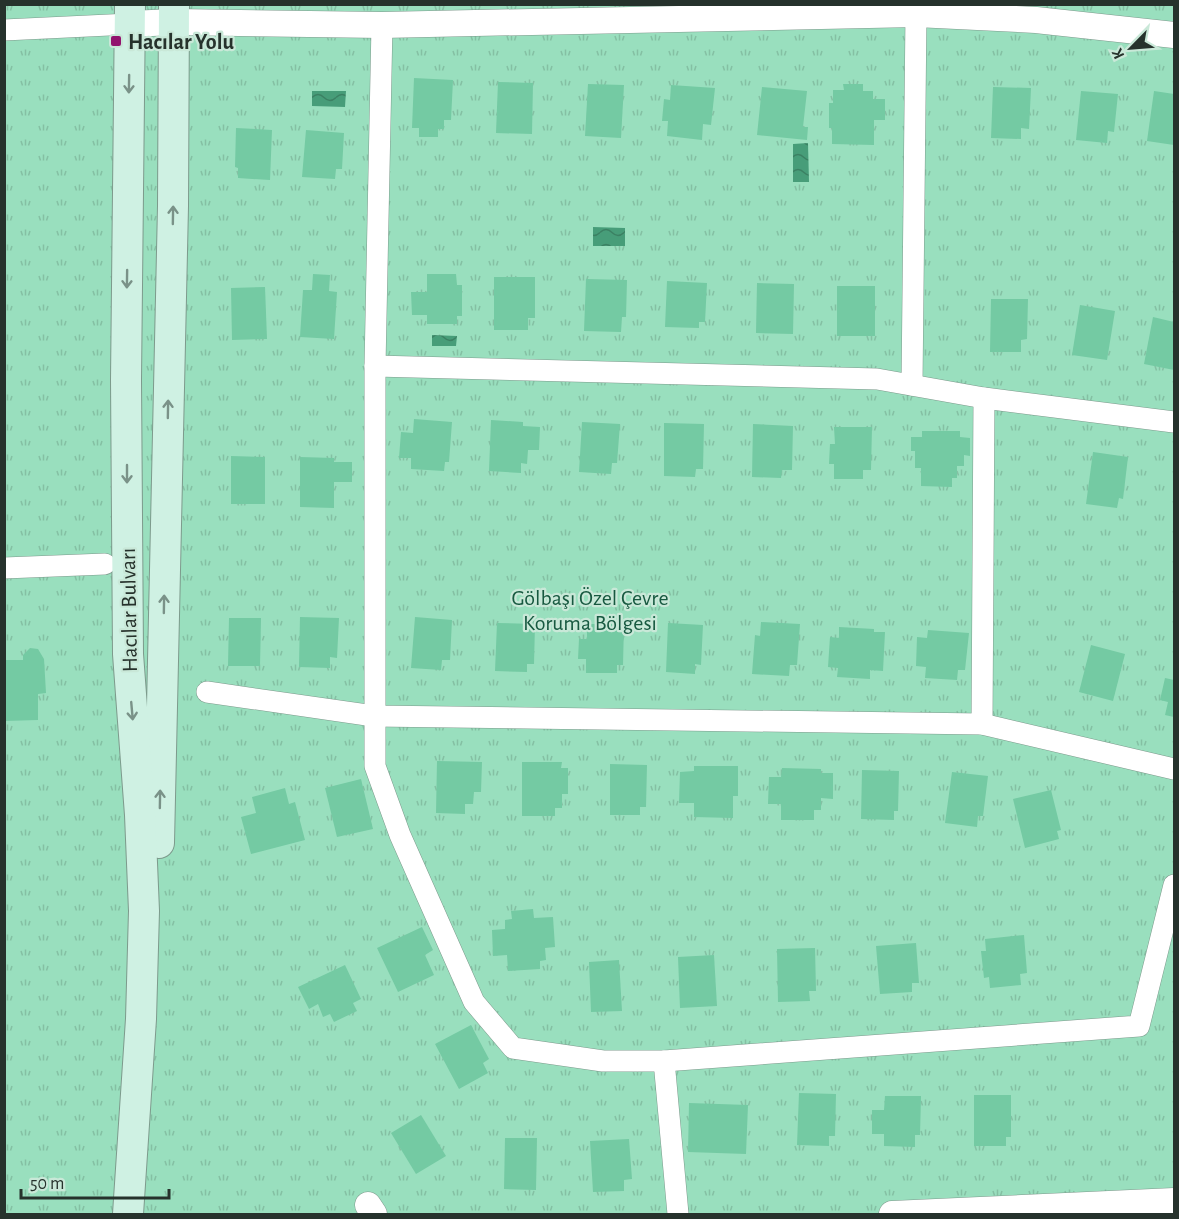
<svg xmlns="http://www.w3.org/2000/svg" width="1179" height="1219" viewBox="0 0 1179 1219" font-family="'Alegreya Sans',sans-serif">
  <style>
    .grass { fill: url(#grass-tufts) }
    .water { fill: url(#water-waves) }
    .building { fill: #74caa3 }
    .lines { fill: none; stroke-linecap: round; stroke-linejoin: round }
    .minor-casing { stroke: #7d9a8c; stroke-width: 22 }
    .tertiary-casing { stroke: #7d9a8c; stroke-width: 27 }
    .secondary-casing { stroke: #7d9a8c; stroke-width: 32 }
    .minor { stroke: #fff; stroke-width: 21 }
    .tertiary { stroke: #fff; stroke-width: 26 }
    .secondary { stroke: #cff1e3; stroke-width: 30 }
    .oneway { stroke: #7a9288 }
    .poi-dot { fill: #92136e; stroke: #c9e8d8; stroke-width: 2 }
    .labels { text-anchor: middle; stroke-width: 4.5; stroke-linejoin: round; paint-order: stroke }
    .poi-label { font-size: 22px; font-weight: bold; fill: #26322c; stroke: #c9e8d8; text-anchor: start }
    .park-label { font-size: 22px; fill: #175940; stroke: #c9e8d8 }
    .street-label { font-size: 22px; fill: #26322c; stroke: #c9e8d8 }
  </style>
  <defs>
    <pattern id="grass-tufts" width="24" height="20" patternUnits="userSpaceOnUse" patternTransform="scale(1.5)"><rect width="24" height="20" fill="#99dfbe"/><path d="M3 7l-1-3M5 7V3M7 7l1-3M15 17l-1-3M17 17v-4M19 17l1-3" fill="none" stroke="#84c0a3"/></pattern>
    <pattern id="water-waves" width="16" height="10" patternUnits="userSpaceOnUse" patternTransform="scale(1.5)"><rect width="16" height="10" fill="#479d79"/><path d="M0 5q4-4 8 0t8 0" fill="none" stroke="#3b8163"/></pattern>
  </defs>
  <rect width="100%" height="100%" fill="#c9e8d8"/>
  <rect class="grass" x="5" y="5" width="1169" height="1209"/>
  <g class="water">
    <path d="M312,91H346L345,107L312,106Z"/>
    <path d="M808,143L809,182H793V144Z"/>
    <path d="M593,227L625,228V246H593Z"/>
    <path d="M432,335L457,336L456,346H432Z"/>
  </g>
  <g class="building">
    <path d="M414,78L453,80L451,120H444V129H438V137H419V128H412Z"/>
    <path d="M498,82L533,83L532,134L496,133Z"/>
    <path d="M588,84L624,85L621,138L585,136Z"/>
    <path d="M843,84H863V91H873V99H885V120H874V145L832,144V128H829V103H833V90H844Z"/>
    <path d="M671,85L715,88L711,125L703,124L702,140L667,136L668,121H662L664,99L670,100Z"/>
    <path d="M762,87L807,91L803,127H808L807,140L757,135Z"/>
    <path d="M993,87L1031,88L1029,129L1021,128V139L991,138Z"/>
    <path d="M1081,91L1118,94L1114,132L1108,131L1107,143L1076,140Z"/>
    <path d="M1154,91L1174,94V145L1147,141Z"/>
    <path d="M236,128L272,130L270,180L238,178V168L235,167Z"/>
    <path d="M306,130L344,133L342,169H336L335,179L302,177Z"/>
    <path d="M313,274L330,275L329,291L337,292L334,339L300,337L303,290H312Z"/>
    <path d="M427,274H456L457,285H462V316H457V324H427V315H412L411,292H427Z"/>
    <path d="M494,277H535V318H528V330H494Z"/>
    <path d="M586,279L627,280L626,317H622L621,332L584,331Z"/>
    <path d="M667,281L707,283L705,322H699V328L665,327Z"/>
    <path d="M757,283L794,284L793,334L756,333Z"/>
    <rect x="837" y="286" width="38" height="50"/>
    <path d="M265,287L267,339L232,340L231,288Z"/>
    <path d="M991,299H1028L1027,339L1021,340V352H990Z"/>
    <path d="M1080,305L1115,311L1107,360L1072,355Z"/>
    <path d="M1153,317L1174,322V370L1144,364Z"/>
    <path d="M414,419L452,422L449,462H445L444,471L411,469V458H399L401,432L413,433Z"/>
    <path d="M491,420L523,422V426L540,427L539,450H528L527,464L521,463V473L489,471Z"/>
    <path d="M582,422L620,424L617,463H612L611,474L579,472Z"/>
    <path d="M664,423L704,424L703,469H696L695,477L664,476Z"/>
    <path d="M753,424L793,426L792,470H782L781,478L752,477Z"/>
    <path d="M834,427H872L871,470H863V479H834V464H829L830,444H835Z"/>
    <path d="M922,431H960V437L970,438V456L964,455V466H957V478H952V487L921,486V468H915V451H911V437H922Z"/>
    <path d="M1093,452L1128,457L1123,499L1119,498L1117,508L1086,504Z"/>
    <path d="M231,456L265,457V504H231Z"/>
    <path d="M300,457L334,458V462H352V482H334V508L300,507Z"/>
    <path d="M300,617L339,618L337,658L330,657V668L299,667Z"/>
    <path d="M415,617L452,620L450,660H442L441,670L411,668Z"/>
    <path d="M229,618H261L260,666H228Z"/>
    <path d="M761,622L800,624L797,665H790L789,676L752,674L755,635L760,636Z"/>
    <path d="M497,623L535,624L534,664H527V672L495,671Z"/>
    <path d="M668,623L703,625L701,665L695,664V674L666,672Z"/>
    <path d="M587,624H624L623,665H617V673H586V659H578L579,639H587Z"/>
    <path d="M839,627L874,629V632H885L883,671L870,670V679L837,677L838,668L828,667L830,637L839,638Z"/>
    <path d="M928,630L969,633L965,670H958L957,680L925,678L926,667L916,666L917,637L927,638Z"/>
    <path d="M1091,645L1125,654L1113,701L1079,692Z"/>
    <path d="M30,648L38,649L44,659L46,693L38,694V720L4,721V660H23V655Z"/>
    <path d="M1165,678L1174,680V717L1165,715L1168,702L1160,700Z"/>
    <path d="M437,761L482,762L481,792H474L473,804H465V814L436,813Z"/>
    <path d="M522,762H562L561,768H568V794H562V808H555V816H522Z"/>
    <path d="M610,764L647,765L646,807H640V815H610Z"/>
    <path d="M694,766H738V796H733V818L694,817V803H679L680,772L694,771Z"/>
    <path d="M782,768L821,769V773H833V799L821,798V810H814V820H781V804H768L769,777H781Z"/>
    <path d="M862,770L899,771L898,811H894V820L861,819Z"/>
    <path d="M952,772L988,776L983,816H978L977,827L945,823Z"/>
    <path d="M361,779L373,829L337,837L325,788Z"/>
    <path d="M285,788L289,804L295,802L305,840L251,854L241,817L256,813L252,797Z"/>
    <path d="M1051,790L1061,830L1057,831L1059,839L1025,848L1013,799Z"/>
    <path d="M533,909L534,918L553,917L555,947L545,948L546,960L540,961V969L508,971L507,955L493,956L492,930L505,929V920L512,919L511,911Z"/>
    <path d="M422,927L433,950L425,955L434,975L398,992L377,948Z"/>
    <path d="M1024,935L1027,973L1020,974L1021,985L990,988L989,977L984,978L981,951H986L985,939Z"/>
    <path d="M916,943L919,983H912V992L880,994L876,946Z"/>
    <path d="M815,948L816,991H809L810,1001L778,1002L777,949Z"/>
    <path d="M714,955L717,1006L680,1008L678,957Z"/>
    <path d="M619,960L622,1011L591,1012L589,962Z"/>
    <path d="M345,965L361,999L353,1003L357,1011L334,1022L330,1014L323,1017L318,1004L309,1009L298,987Z"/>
    <path d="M471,1025L489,1059L483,1063L488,1073L459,1089L435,1044Z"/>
    <path d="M799,1093L836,1094L835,1136H829V1146L797,1145Z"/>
    <path d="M974,1095H1011V1137H1006V1146H974Z"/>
    <path d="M885,1096H921L920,1135H915V1147L884,1146V1134H872V1110H884Z"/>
    <path d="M689,1103L748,1105L746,1154L688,1152Z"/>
    <path d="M421,1115L446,1156L416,1174L391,1133Z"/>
    <path d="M505,1138H537L536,1190L504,1189Z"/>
    <path d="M629,1139L632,1179L624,1180V1191L593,1192L590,1141Z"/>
  </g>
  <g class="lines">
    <defs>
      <g id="minor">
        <path d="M382,25L375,366V766L400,835L474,1002L513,1048L603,1061H664L1139,1026L1174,885"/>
        <path d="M4,30L130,24"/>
        <path d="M375,366L877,379L984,398L1174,422"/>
        <path d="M912,385L916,14"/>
        <path d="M4,568L105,564"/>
        <path d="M207,692L374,716L982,724L1174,769"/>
        <path d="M982,724L984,398"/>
        <path d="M664,1061L678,1214"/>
      </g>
      <g id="tertiary">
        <path d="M130,24L174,22L382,25L916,14L1036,20L1174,35"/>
        <path d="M368,1205L374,1214"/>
        <path d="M892,1214L1174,1201"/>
      </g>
      <g id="secondary">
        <path d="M159,843L173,206L174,4"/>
        <path d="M128,1214L141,1019L144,911L140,815L128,654L126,380L130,4"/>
      </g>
    </defs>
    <use href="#minor" class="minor-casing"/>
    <use href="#tertiary" class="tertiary-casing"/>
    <use href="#secondary" class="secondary-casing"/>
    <use href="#minor" class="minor"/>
    <use href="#tertiary" class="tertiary"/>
    <use href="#secondary" class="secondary"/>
  </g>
  <defs><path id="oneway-shaft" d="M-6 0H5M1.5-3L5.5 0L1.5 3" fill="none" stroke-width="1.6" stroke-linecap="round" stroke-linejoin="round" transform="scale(1.5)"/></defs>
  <g class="oneway">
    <use href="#oneway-shaft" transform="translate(129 84) rotate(91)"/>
    <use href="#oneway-shaft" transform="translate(173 215) rotate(-89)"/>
    <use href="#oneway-shaft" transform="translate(127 279) rotate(91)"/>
    <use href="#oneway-shaft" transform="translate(168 409) rotate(-89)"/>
    <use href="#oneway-shaft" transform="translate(127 474) rotate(90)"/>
    <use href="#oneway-shaft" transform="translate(164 604) rotate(-89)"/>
    <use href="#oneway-shaft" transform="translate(132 711) rotate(85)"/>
    <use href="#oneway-shaft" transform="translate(160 799) rotate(-89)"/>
  </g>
  <rect class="poi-dot" x="110" y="35" width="12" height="12" rx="3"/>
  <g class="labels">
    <g class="poi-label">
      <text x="128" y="49">Hacılar Yolu</text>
    </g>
    <g class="park-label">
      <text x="590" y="605">Gölbaşı Özel Çevre<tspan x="590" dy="25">Koruma Bölgesi</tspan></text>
    </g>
    <g class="street-label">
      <text transform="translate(128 610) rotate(-91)" y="8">Hacılar Bulvarı</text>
    </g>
  </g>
  <rect width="1179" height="1219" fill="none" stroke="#26322c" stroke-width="12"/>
  <g transform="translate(1131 48) rotate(245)" stroke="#c9e8d8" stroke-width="4.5" paint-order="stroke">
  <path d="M0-4.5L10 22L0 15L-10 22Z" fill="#26322c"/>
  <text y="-9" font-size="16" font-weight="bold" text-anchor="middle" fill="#26322c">K</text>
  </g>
  <path d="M21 1189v9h148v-9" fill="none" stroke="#26322c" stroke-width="3"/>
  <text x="30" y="1189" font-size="18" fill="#26322c" stroke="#c9e8d8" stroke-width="4.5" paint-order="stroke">50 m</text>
</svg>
